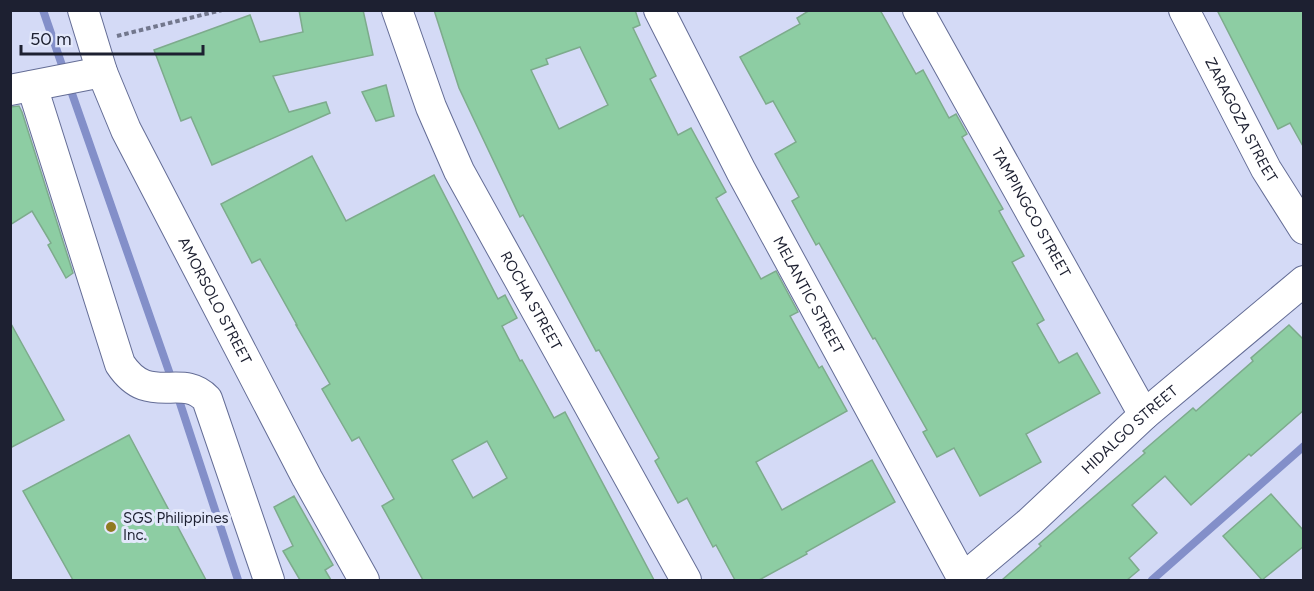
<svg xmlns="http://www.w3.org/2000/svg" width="1314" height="591" viewBox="0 0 1314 591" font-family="Figtree,sans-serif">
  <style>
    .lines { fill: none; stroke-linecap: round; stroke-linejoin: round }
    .stream { stroke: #838fc9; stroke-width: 8 }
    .building { fill: #8dcda3; stroke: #7dab8c; stroke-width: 1.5; fill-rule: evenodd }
    .minor-casing { stroke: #646d96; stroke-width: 32 }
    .path { stroke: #72778d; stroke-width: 4; stroke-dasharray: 4.5 3; stroke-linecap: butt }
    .minor { stroke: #fff; stroke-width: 30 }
    .poi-dot { fill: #907a21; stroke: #e3e8fb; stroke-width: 2 }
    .labels { text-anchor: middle; stroke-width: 6; stroke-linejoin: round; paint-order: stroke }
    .street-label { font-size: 15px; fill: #1d2031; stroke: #e3e8fb }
    .poi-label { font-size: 15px; fill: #1d2031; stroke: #e3e8fb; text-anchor: start }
  </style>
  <rect width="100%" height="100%" fill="#d4daf6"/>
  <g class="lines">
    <g class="stream">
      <path d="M43,10L65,74"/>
      <path d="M69,85L172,380"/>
      <path d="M177,394L238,580"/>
      <path d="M1152,580L1304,446"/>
    </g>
  </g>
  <g class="building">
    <path d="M299,10H363L373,55L273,76L289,112L326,102L330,113L212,165L191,117L181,121L154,50L250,15L260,42L303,32Z"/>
    <path d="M434,10H635L640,25L633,28L656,76L650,79L678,135L691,128L726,192L716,198L761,279L776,271L798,312L790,316L819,368L822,366L847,411L756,462L782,510L872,460L895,502L806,552L807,554L759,580H735L716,545L713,547L687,498L678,503L655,461L659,458L599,350L596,351L523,215L520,217L459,88ZM580,47L608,105L559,129L531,70L548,64L546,59Z"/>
    <path d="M810,10H880L916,74L923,70L949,118L956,114L967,134L962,137L1003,209L999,211L1024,256L1012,262L1044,320L1037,324L1059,363L1077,353L1100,393L1026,434L1041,462L980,496L954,448L937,457L923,432L927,430L875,338L873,339L819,243L816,245L792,201L799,197L775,154L796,142L773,101L766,104L740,57L800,24L797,18Z"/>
    <path d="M1217,10H1304V148L1290,123L1278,129Z"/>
    <path d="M386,85L394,116L376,121L362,92Z"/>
    <path d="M19,106L22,112L73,273L66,278L48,245L51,243L32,211L10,225V107Z"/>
    <path d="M312,156L346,221L434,175L498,299L505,295L517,318L502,326L520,361L522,360L554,418L565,412L654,580H423L382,506L394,499L359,437L352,441L322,389L330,384L296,325H297L260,259L252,263L221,204ZM487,441L507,478L473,498L452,460Z"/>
    <path d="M10,322L64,420L10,448Z"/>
    <path d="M1289,325L1304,340V410L1251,456L1249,454L1191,505L1165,476L1132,505L1157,533L1129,558L1139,570L1127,580H1002L1041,546L1039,544L1145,453L1143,451L1193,408L1196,411L1253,361L1251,358Z"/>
    <path d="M129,435L206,580H73L23,491Z"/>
    <path d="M1271,494L1304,531V546L1262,580L1223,536Z"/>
    <path d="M294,496L333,565L325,570L331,580H300L283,551L293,546L274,507Z"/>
  </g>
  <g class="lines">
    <defs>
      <g id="minor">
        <path id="s1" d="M83,10L102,72L126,130L307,478L364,580"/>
        <path id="s2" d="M397,10L431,107L459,171L686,580"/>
        <path id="s3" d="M659,10L741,171L963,579"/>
        <path id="s4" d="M918,10L1144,415"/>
        <path id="s5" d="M1184,10L1266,169L1304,229"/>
        <path d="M32,86L120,364C126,373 133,381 144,385C167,393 188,379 207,399L269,580"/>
        <path d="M10,90L102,72"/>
        <path id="s6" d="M961,580L1030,522L1144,415L1304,281"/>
      </g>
    </defs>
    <use href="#minor" class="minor-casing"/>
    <path class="path" d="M117,36L222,10"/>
    <use href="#minor" class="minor"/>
  </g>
  <circle class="poi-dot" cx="111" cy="527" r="6"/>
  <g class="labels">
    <g class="street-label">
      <text dy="5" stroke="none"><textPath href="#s5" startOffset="124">ZARAGOZA STREET</textPath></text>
      <text dy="5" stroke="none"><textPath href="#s4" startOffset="232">TAMPINGCO STREET</textPath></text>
      <text dy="5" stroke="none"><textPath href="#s3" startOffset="322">MELANTIC STREET</textPath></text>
      <text dy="5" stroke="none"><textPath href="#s1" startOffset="320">AMORSOLO STREET</textPath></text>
      <text dy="5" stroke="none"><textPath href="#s2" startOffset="321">ROCHA STREET</textPath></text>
      <text dy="5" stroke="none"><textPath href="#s6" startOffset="226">HIDALGO STREET</textPath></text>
    </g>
    <g class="poi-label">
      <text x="123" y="523">SGS Philippines<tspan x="123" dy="17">Inc.</tspan></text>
    </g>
  </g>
  <rect width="1314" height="591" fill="none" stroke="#1d2031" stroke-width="24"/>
  <path d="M21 45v9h182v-9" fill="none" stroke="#1d2031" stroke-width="3"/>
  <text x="30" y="45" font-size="18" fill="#1d2031" stroke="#e3e8fb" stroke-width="4.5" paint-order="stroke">50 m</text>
</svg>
